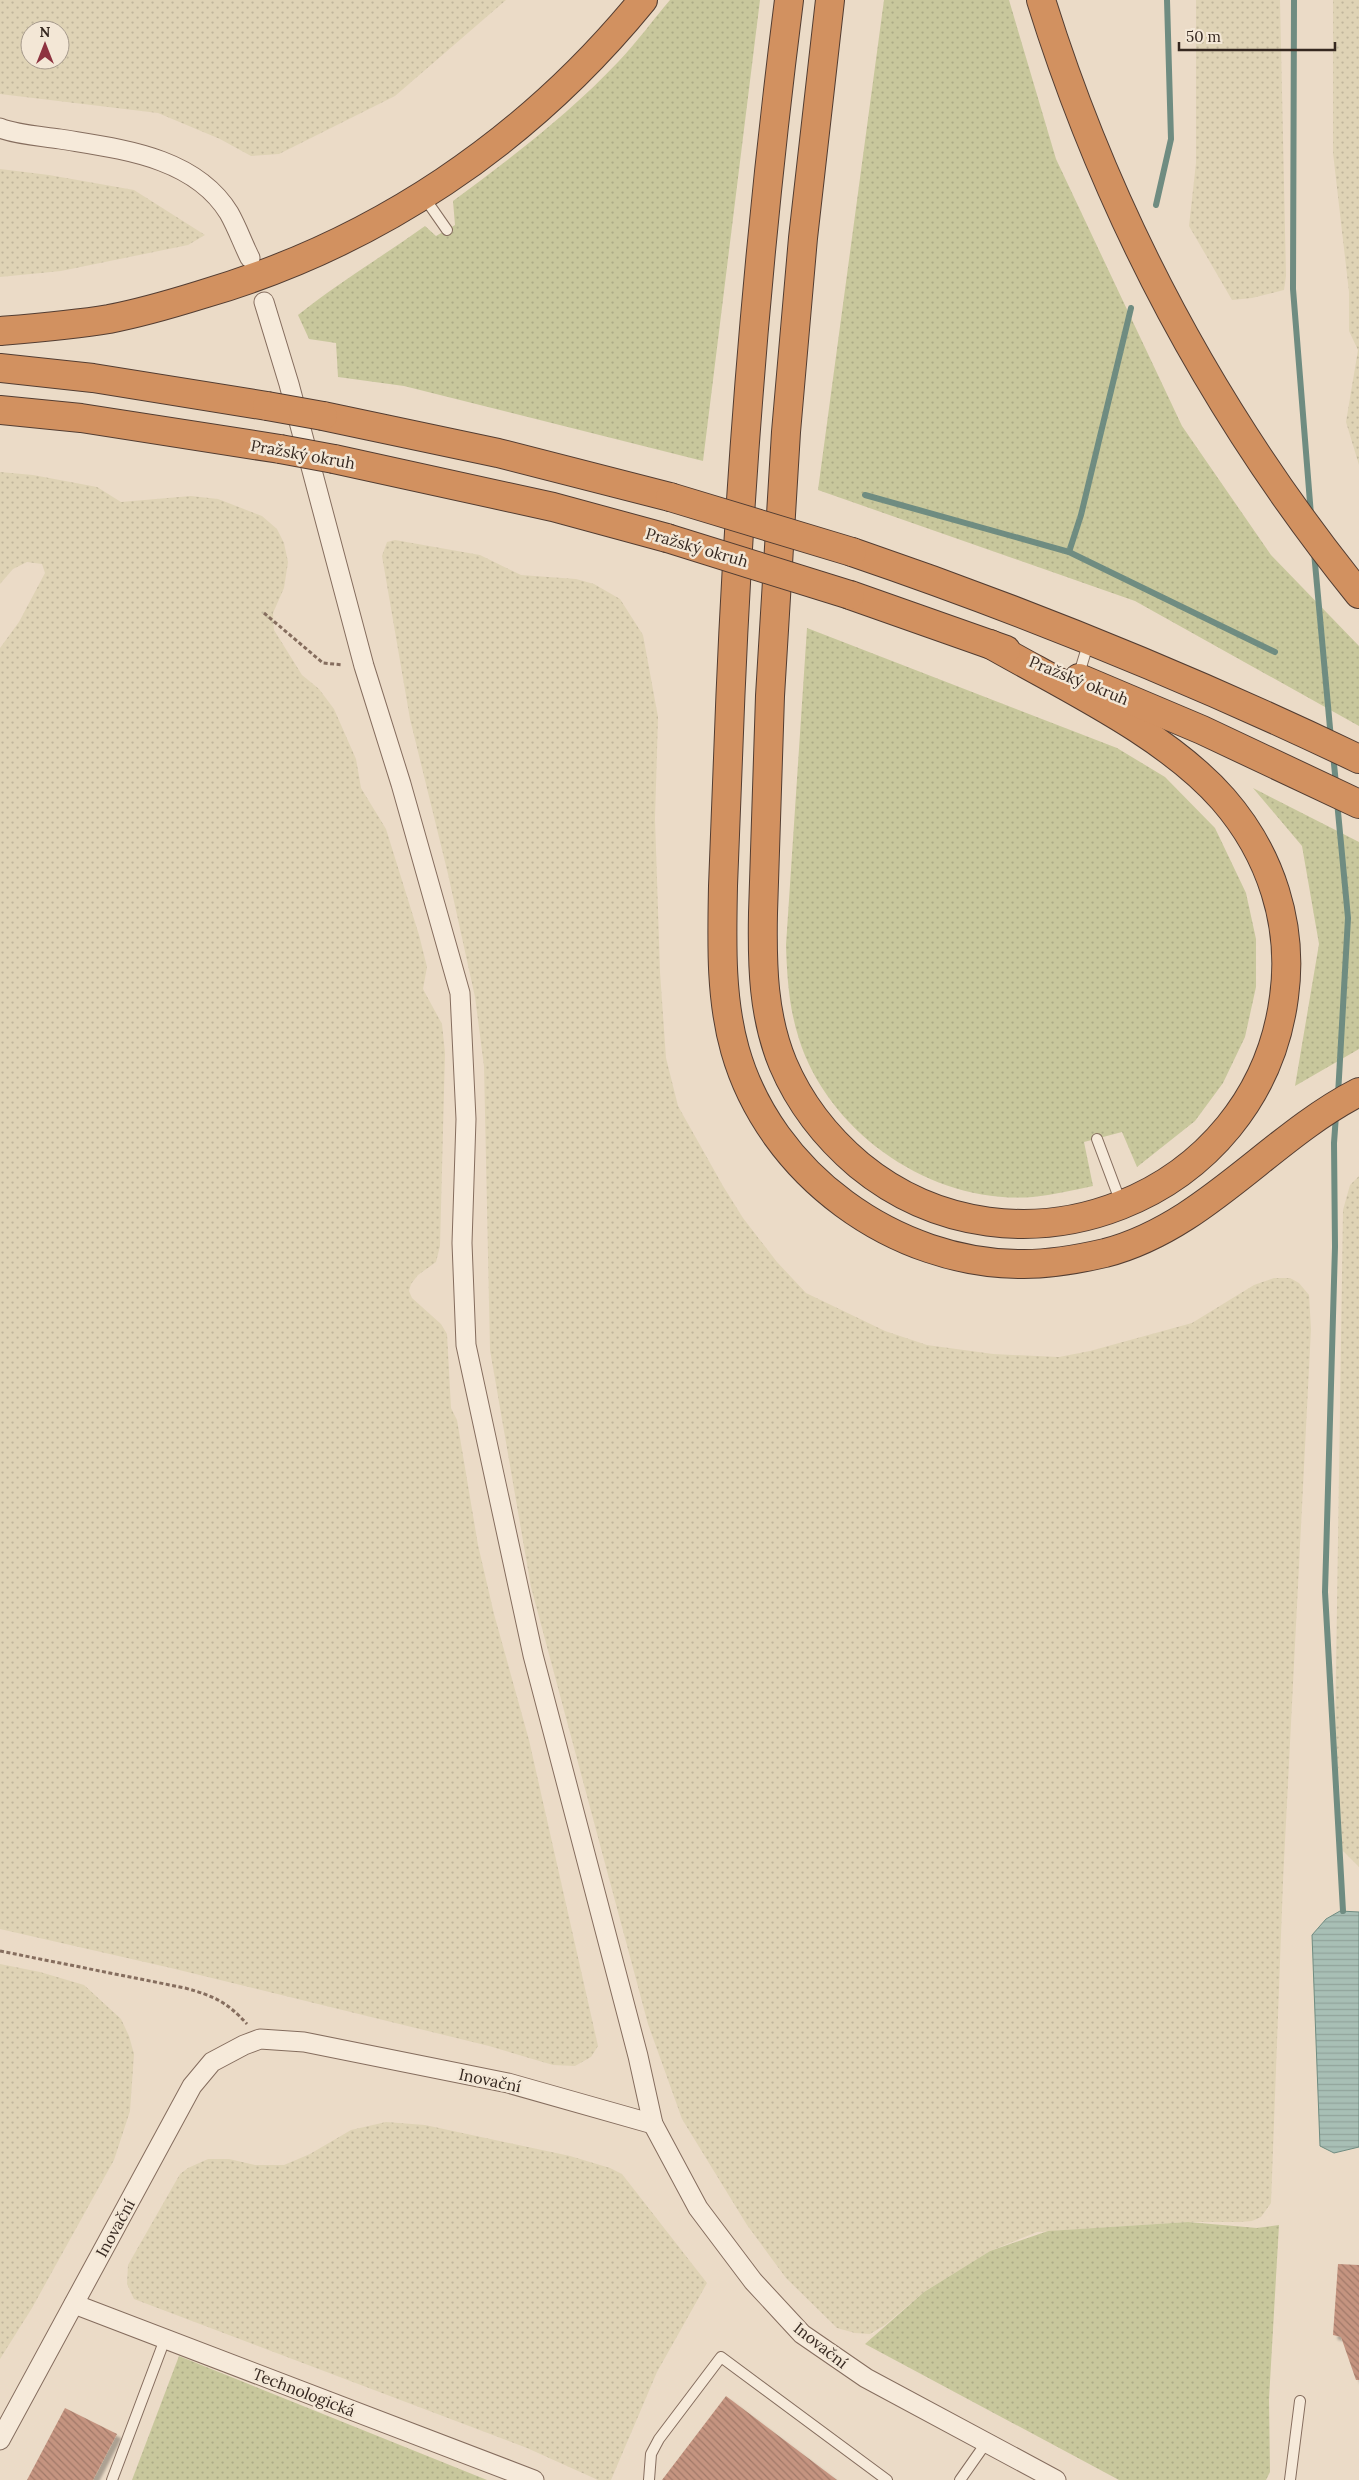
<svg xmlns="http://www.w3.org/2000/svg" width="1359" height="2480" viewBox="0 0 1359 2480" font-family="Lora,serif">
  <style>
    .farmland { fill: url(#farmland-dots); fill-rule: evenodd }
    .grass { fill: url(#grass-dots) }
    .water { fill: url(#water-rules); stroke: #6f8c81 }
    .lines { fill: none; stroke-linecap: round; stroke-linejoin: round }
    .stream { stroke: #6f8c81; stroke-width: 6 }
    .building { fill: url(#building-back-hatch); filter: url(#shadow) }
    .lane-casing { stroke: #856d5e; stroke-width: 12 }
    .street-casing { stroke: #856d5e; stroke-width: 21 }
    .highway-casing { stroke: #533d32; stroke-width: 30 }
    .path { stroke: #856d5e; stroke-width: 3; stroke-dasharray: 4 2.5; stroke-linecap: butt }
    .lane { stroke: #f6eada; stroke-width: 10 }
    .street { stroke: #f6eada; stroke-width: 19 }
    .highway { stroke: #d29160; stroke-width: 28 }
    .highway-bridge-casing { stroke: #533d32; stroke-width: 30; stroke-linecap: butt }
    .highway-bridge { stroke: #d29160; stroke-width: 28 }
    .labels { text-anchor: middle; stroke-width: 5; stroke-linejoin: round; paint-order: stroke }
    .street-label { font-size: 16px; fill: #362820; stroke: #f3e7d6 }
  </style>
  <defs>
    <pattern id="farmland-dots" width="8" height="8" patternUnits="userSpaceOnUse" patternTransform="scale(1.25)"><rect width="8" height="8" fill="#dfd3b5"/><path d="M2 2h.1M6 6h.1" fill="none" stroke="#c0b59b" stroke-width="1.8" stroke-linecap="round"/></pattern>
    <pattern id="grass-dots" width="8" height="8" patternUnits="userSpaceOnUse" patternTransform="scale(1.25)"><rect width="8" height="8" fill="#c8c79c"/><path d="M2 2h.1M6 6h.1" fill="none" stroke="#acab86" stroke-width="1.8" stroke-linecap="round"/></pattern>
    <pattern id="water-rules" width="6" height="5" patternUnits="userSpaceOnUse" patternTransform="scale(1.25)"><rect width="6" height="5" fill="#a8bfb5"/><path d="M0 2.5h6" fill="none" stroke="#91a49b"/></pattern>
    <pattern id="building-back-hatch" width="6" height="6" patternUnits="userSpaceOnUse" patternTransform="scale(1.25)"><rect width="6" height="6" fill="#c59480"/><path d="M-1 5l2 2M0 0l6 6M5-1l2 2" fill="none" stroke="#a17968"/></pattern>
    <filter id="shadow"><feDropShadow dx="4.5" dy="4.5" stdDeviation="1" flood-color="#0004"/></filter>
  </defs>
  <rect width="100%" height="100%" fill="#ebdbc7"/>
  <g class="farmland">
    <path d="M0,0H506L395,96L279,154L251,156L220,139L158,113L0,94ZM30,30H60V60H30Z"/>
    <path d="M1196,0H1280L1286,276L1284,290L1252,298L1232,300L1189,226L1196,163Z"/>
    <path d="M1333,0H1359V465L1346,422L1358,350L1349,331V292L1333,153Z"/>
    <path d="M0,169L49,175L134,190L205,235L188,245L61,271L0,277Z"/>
    <path d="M0,472L33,475L97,487L121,502L191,496L218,499L262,516L277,529L284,543L288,562L284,588L273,613L274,630L302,675L319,689L334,709L356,759L361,788L386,829L419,935L427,967L423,989L442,1024L445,1053L440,1246L436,1262L418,1275L411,1284L409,1291L412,1298L441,1324L447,1334L451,1408L457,1420L478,1545L494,1614L529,1740L598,2046L591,2057L575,2066L553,2065L489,2046L171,1968L0,1929V648L19,622L45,573L42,564L27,562L13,569L0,584Z"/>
    <path d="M395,540L480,555L521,575L576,579L594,584L620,599L643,635L658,717L655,819L660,972L666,1058L678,1106L723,1186L743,1218L777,1262L806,1293L885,1331L927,1345L993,1354L1059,1357L1090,1351L1192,1323L1254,1285L1274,1278H1290L1299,1283L1309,1295L1311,1329L1283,1881L1271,2203L1261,2217L1252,2221L1240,2222H1188L1037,2232L990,2251L924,2292L885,2325L870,2334L855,2333L837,2328L786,2278L747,2225L682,2119L648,2024L531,1587L490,1350L484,1066L475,997L448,874L410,719L382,556L387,542Z"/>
    <path d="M1359,1176V1867L1339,1847L1336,1834L1340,1792L1335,1737L1343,1210L1350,1185Z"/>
    <path d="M0,1964L40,1972L84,1985L121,2019L129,2036L134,2054L130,2111L114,2160L32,2308L0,2359Z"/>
    <path d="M386,2122L425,2125L570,2156L610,2168L622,2174L707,2283L657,2372L611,2480H598L527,2448L134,2299L127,2284L128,2265L180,2174L188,2168L208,2159H229L255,2165H284L310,2154L351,2130Z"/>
  </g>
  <g class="grass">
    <path d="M670,0H760L703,461L404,386L338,377L336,343L309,339L298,315C338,283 383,256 425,226L436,236L455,225L453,201C511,158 569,114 619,61C637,42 653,20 670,0Z"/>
    <path d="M884,0H1009L1056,159L1182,426L1271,555L1359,646V726L1135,601L818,490Z"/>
    <path d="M807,628L1117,748L1165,777L1215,828L1246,893L1256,939V987L1245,1037L1223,1083L1195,1121L1137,1167L1122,1132L1084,1142L1093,1186C1073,1190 1053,1195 1033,1197C933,1205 829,1134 799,1039C789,1008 787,977 786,945Z"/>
    <path d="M1253,788L1359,842V1049L1295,1086L1319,944L1302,846Z"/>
    <path d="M1188,2222L1257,2228L1279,2225L1269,2399L1270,2472L1266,2480H1119L865,2344L924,2292L990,2251L1048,2231Z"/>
    <path d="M179,2356L487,2480H132Z"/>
  </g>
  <path class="water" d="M1340,1911L1359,1912V2147L1334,2153L1320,2146L1312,1935L1326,1919Z"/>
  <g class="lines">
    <g class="stream">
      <path d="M1294,0L1293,289L1311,515"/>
      <path d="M1156,205L1171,139L1167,0"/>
      <path d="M865,495L1069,552L1275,652"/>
      <path d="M1069,552L1081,515L1131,308"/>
      <path d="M1314,552L1331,739"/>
      <path d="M1333,754L1336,784"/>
      <path d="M1337,801L1348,918L1338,1095"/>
      <path d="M1336,1115L1334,1143L1335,1247L1325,1592L1343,1911"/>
    </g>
  </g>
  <g class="building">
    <path d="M1338,2264L1359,2265V2380H1356L1341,2337L1333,2335Z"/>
    <path d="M726,2396L837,2480H662Z"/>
    <path d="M65,2408L117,2434L93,2480H27Z"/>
  </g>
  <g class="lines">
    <defs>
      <g id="lane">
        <path d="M424,197L447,230"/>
        <path d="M1078,677L1089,641"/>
        <path d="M1097,1139L1121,1203"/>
        <path d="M112,2480L165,2339"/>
        <path d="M649,2480L651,2454L659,2439L721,2357L887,2480"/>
        <path d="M960,2480L986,2443"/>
        <path d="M1290,2480L1300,2401"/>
      </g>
      <g id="street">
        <path d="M0,128C18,135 41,136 60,139C119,149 194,156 229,213C237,227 243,244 250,258"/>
        <path d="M264,302L289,384L364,666L401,784L460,993L466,1119L462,1243L466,1345L533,1655L638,2056L653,2124L698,2208L753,2281L802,2334L866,2378L1056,2480"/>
        <path d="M74,2304L534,2480"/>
        <path d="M0,2440L192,2086L212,2062L244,2045L260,2039L304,2042L508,2083L653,2124"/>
      </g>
      <g id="highway">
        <path d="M789,0C757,251 737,504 728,758C726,800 725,843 723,886C722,940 720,997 735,1050C770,1174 895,1265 1024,1264C1051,1264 1079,1259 1105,1253C1205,1227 1269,1138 1359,1092"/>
        <path d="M830,0L803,238L786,432L770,696L763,913C762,965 763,1016 783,1064C800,1104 826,1137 859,1165C1016,1294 1258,1199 1284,997C1294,925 1271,854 1223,799C1166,734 1065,687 990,644"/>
        <path d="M1041,0C1109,218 1216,417 1359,594"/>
        <path d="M0,331C36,328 73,325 109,319C140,313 171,304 200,295C376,244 527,142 643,0"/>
        <path d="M0,368L93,378L267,406"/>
        <path d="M0,410L81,418L280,449"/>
        <path d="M323,416L498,453L670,497"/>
        <path d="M334,459L553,507L667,538"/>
        <path d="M852,552C1025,611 1194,680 1359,759"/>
        <path d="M850,595L1006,650"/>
        <path d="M1079,678L1202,730L1359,804"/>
      </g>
    </defs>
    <use href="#lane" class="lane-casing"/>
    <use href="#street" class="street-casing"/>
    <use href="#highway" class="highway-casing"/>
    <g class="path">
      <path d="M264,613L323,663L343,665"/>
      <path d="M0,1951L185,1988C214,1996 227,2002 247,2024"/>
    </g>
    <use href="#lane" class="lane"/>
    <use href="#street" class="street"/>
    <use href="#highway" class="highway"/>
    <defs>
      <g id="highway-bridge">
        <path d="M267,406L323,416"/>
        <path d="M280,449L334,459"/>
        <path d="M670,497L852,552"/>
        <path d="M667,538L850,595"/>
      </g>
    </defs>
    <use href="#highway-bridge" class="highway-bridge-casing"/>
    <use href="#highway-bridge" class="highway-bridge"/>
  </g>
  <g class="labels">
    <g class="street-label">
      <text transform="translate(303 454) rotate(10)" y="6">Pražský okruh</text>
      <text transform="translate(697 547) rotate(16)" y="6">Pražský okruh</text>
      <text transform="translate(1079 680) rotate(22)" y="6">Pražský okruh</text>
      <text transform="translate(490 2080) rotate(12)" y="6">Inovační</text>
      <text transform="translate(115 2228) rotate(-61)" y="6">Inovační</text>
      <text transform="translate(821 2345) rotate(38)" y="6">Inovační</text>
      <text transform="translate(304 2392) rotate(21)" y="6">Technologická</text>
    </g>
  </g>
  <g transform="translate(45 45)"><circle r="24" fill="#f3e7d6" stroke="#a79b8d"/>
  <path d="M0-4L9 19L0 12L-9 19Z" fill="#8e3340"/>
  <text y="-8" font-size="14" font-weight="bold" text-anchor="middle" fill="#362820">N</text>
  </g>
  <path d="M1179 42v8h156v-8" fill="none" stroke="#362820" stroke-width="2.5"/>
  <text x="1186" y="42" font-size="15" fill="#362820" stroke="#f3e7d6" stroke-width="4" paint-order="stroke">50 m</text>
</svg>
